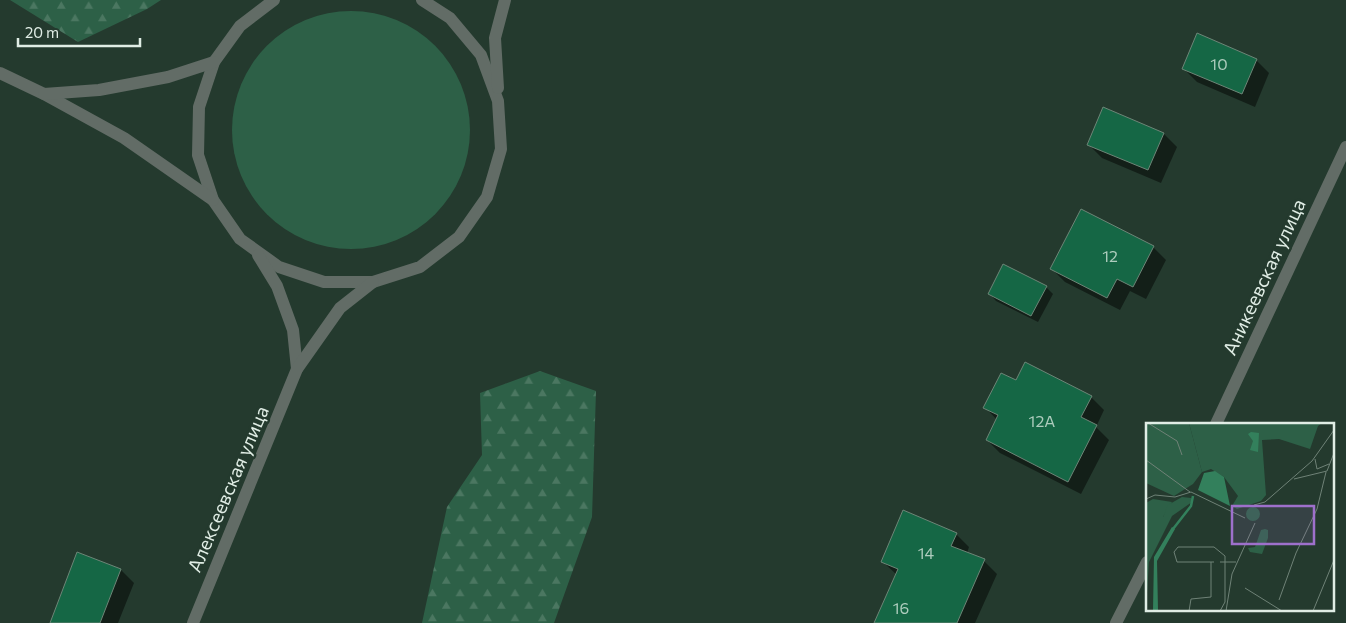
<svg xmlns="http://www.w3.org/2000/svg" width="1346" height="623" viewBox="0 0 1346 623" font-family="Commissioner,sans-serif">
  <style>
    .green { fill: #2d6047 }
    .forest { fill: url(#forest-firs) }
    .shadow { fill: #0007 }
    .building { fill: #156745; stroke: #6d8577 }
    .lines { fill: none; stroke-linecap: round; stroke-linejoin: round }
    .minor { stroke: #626c66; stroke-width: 12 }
    .labels { text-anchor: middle; stroke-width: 5; stroke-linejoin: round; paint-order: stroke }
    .number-label { font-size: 16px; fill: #adccbd }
    .street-label { font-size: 19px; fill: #e0ede5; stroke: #243a2e }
    .inset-river { fill: none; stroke: #33805c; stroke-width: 2.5 }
    .inset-road { fill: none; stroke: #6f8277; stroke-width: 1 }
    .view { fill: #9e70cc; fill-opacity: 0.15; stroke: #9e70cc; stroke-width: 2.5 }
    .inset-edge { fill: none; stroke: #e0ede5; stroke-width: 2.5 }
  </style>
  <defs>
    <pattern id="forest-firs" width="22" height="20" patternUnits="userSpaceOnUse" patternTransform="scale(1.25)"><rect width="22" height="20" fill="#2d6047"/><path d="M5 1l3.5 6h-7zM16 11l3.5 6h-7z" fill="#4b7761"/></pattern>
  </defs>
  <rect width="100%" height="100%" fill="#243a2e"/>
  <circle class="green" cx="351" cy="130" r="119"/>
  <g class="forest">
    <path d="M10,0H161L147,9L78,42Z"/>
    <path d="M540,371L596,391L592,517L554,623H422L447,507L482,455L480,393Z"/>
  </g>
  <g class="shadow">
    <path d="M1256,60L1269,73L1255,107L1197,82L1184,69Z"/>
    <path d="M1164,134L1177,147L1161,183L1102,158L1089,145Z"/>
    <path d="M1153,247L1166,260L1146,299L1130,291L1120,310L1065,282L1052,269Z"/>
    <path d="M1046,287L1053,294L1038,322L996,301L990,294Z"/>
    <path d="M1016,382L1091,397L1104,410L1096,427L1109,440L1081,494L1000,453L987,440L997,420L985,407Z"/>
    <path d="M956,534L969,547L967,553L984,561L997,574L975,623H876L897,575L882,561Z"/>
    <path d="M78,554L121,570L134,583L118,623H52Z"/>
  </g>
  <g class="building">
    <path d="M1197,33L1257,59L1242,94L1182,69Z"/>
    <path d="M1103,107L1164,133L1148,170L1087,145Z"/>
    <path d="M1081,209L1154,246L1133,287L1117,279L1107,298L1050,269Z"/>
    <path d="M1003,264L1047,286L1031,316L988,294Z"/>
    <path d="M1025,362L1092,396L1081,417L1097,425L1068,482L986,440L998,415L983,408L1001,373L1016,380Z"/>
    <path d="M903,510L957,533L951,546L985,559L957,623H874L898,569L881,562Z"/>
    <path d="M77,552L121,569L100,623H50Z"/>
  </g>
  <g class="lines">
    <g class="minor">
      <path d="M274,0L240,26L214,62L199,107L198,155L213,200L240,239L279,267L324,282H373L420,267L459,237L487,197L501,149L498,101L481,55L450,18L422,0"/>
      <path d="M0,73L44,94L124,138L213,200"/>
      <path d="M498,88L495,38L505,0"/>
      <path d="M44,94L99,90L168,77L214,62"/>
      <path d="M258,255L277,286L293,330L297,369"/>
      <path d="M1216,424L1346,147"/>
      <path d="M193,623L297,369L340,308L373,282"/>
      <path d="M1116,623L1147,562"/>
    </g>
  </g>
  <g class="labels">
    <g class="number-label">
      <text x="1219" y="70">10</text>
      <text x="1110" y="262">12</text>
      <text x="1042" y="427">12А</text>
      <text x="926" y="559">14</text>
      <text x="901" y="614">16</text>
    </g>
    <g class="street-label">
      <text transform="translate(1264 277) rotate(-65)" y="7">Аникеевская улица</text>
      <text transform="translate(228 489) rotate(-67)" y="7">Алексеевская улица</text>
    </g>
  </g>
  <g transform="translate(1146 423)">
    <rect width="188" height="188" fill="#243a2e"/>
    <path d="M0,0H43L56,49L47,61L28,73L0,60ZM7,76L26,79L17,94H0V80ZM100 91a7 7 0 1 1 14 0a7 7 0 1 1-14 0Z" fill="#2d6047"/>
    <path d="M43,0H176L172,3L164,26L133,16L116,17L120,72L115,78L91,86L86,83L92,73L78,54L65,46L56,49ZM36,74L45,75L46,79L26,93L3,139L0,185V94H17L22,82ZM119,106L122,107V115L116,131L104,129L102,125L109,124L115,107Z" fill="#2d6047"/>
    <path d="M105,9L113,10L112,29L104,27L107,18L102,11ZM69,48L78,54L84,83L52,67L58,50ZM26,104L29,106L11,138L12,187H7L8,134Z" fill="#33805c"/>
    <path class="inset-river" d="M27,106L45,83L47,73"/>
    <path class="inset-road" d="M2,0L31,18L36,32M169,36L171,46L183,41M0,37L44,69M148,56L181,48L188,30M0,76L9,72L29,74L45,69L99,95M108,82L119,79L166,38L188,7M68,139H31L28,129L32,124H68L79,133V179L74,188M74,139H90M99,165L136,188M133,177L150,130L171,86L180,49M43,188L45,176L65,174V139M80,188L86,151L109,100M167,188L188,137"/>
    <path class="view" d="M86,83H168V121H86Z"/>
    <rect width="188" height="188" class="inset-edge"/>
  </g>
  <path d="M18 38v8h122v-8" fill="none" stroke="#e0ede5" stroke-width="2.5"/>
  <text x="25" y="38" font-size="15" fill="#e0ede5" stroke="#243a2e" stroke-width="4" paint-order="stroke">20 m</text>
</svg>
